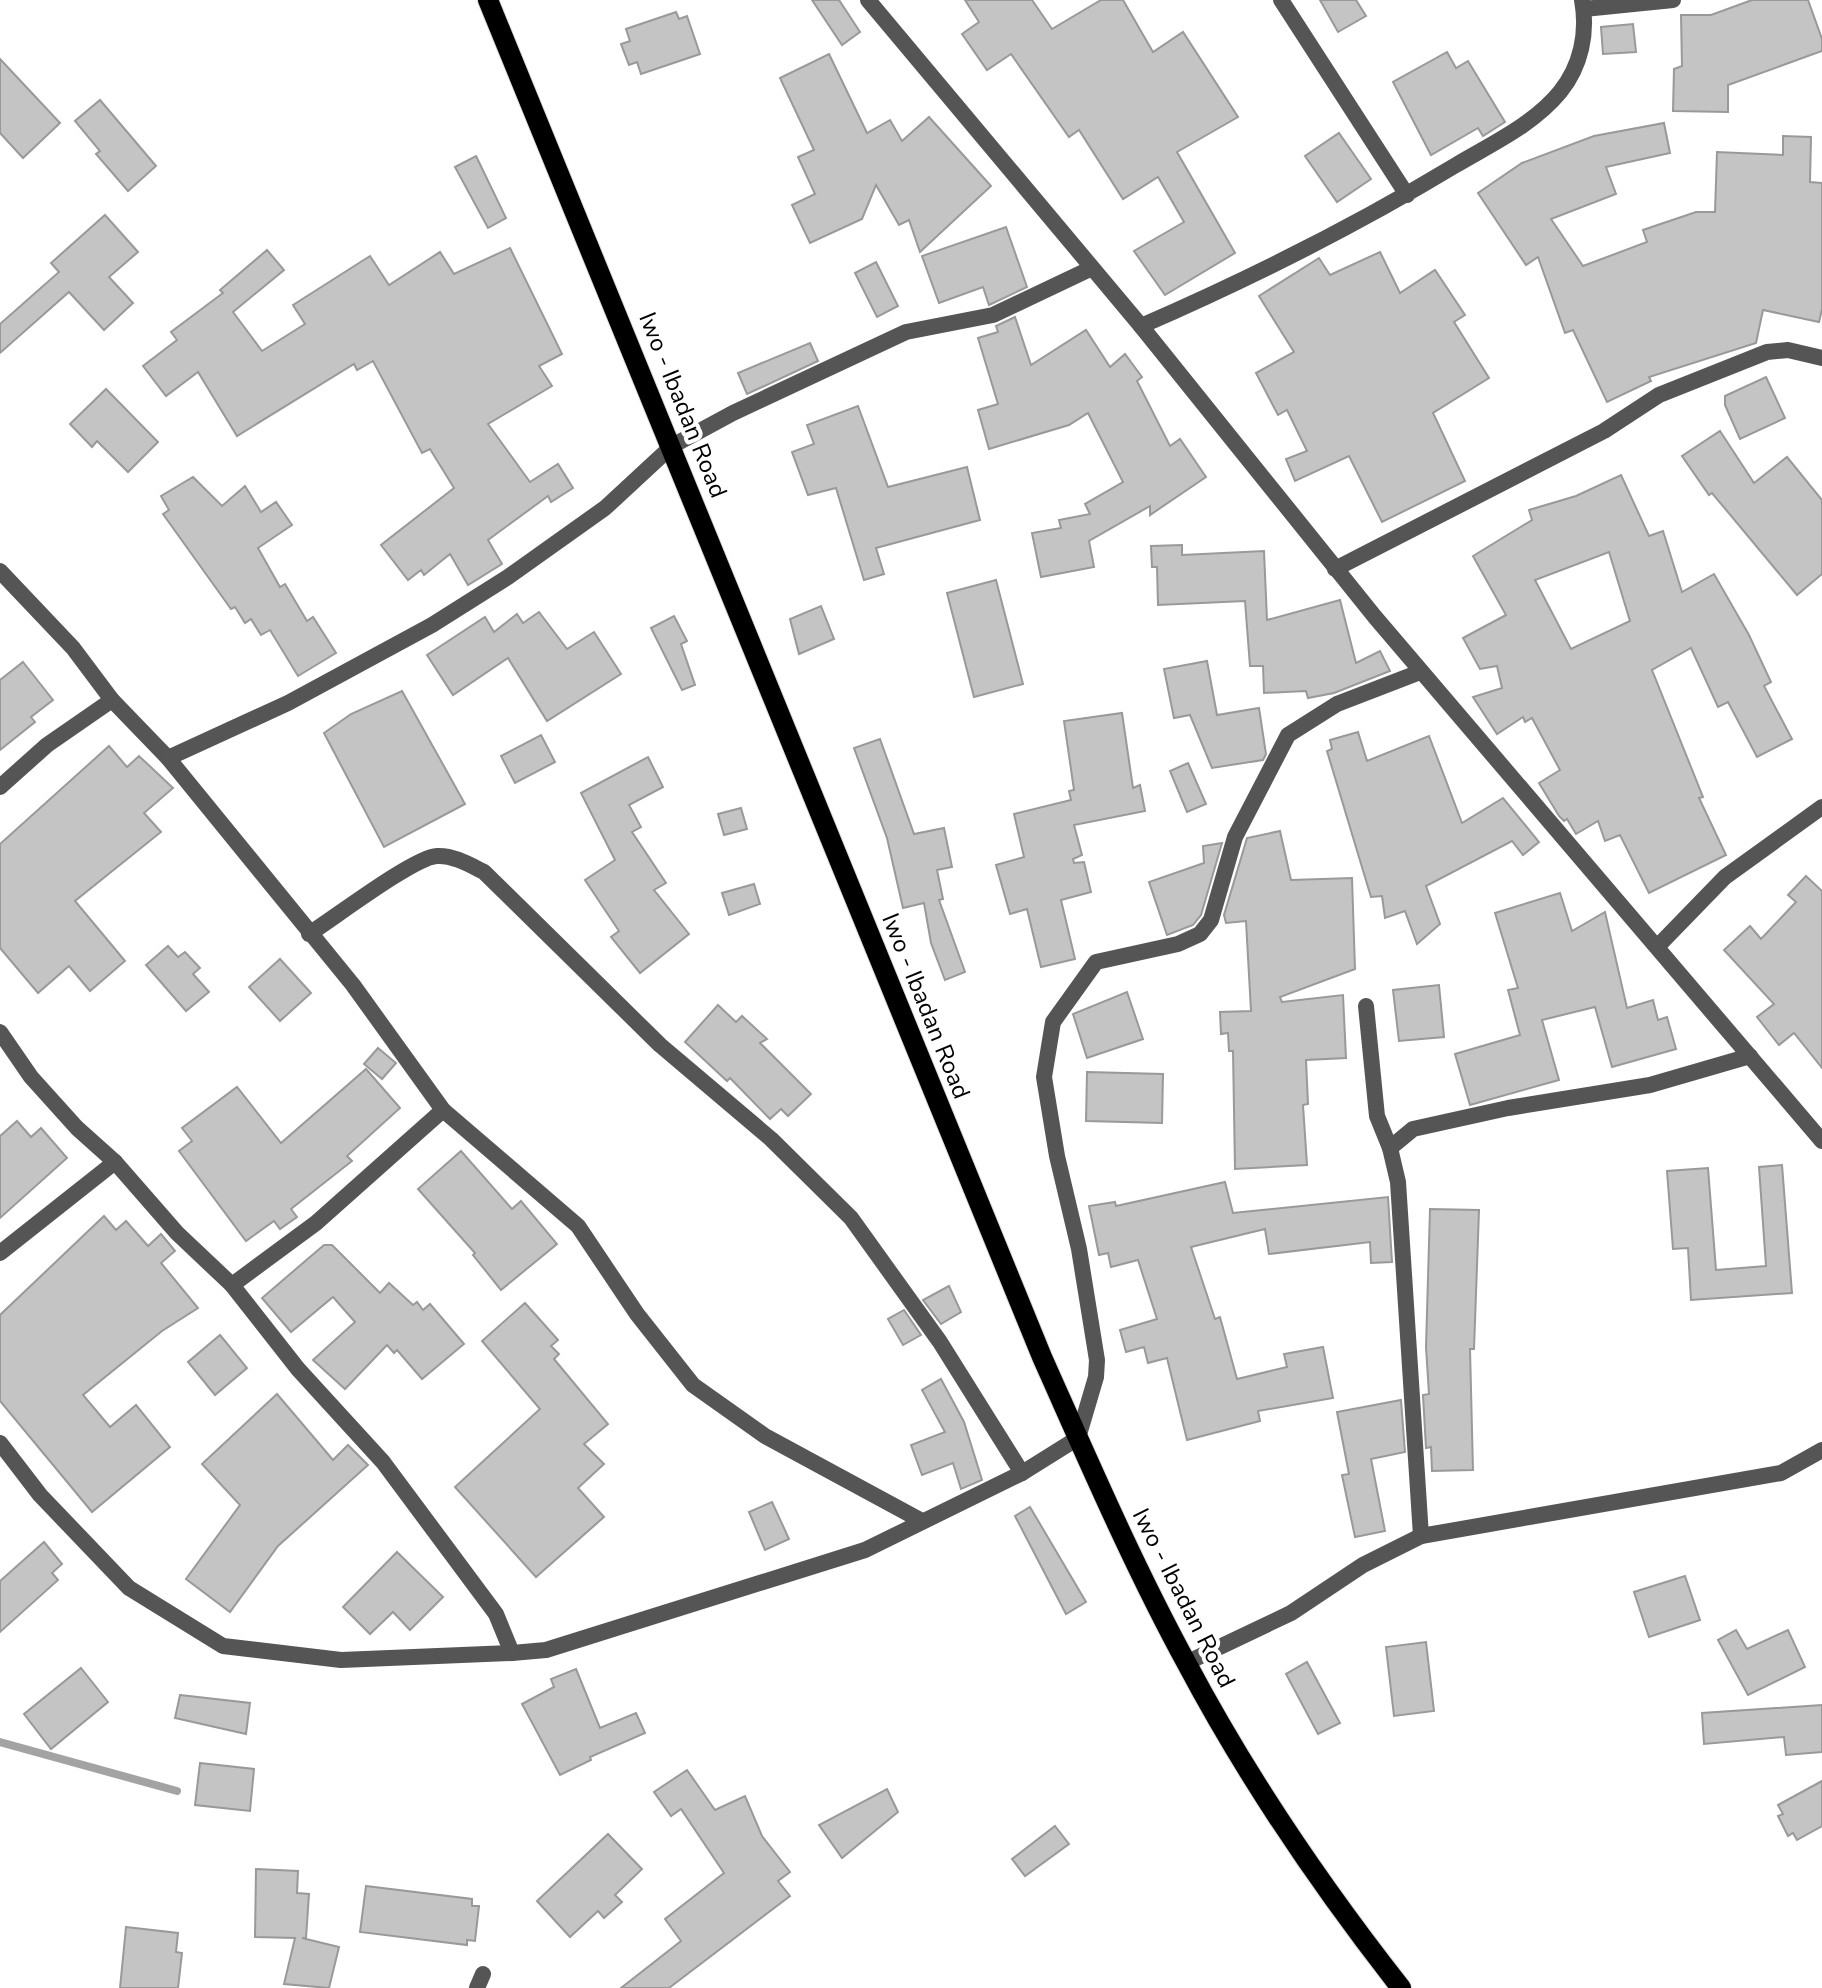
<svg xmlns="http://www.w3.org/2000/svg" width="1822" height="1988" viewBox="0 0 1822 1988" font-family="'Nunito Sans',sans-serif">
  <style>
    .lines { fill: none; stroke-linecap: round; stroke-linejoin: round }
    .stream { stroke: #a3a3a3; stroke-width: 8 }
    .building { fill: #c4c4c4; stroke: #999; stroke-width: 2; fill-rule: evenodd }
    .primary-casing { stroke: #dbdbdb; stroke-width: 22 }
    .minor { stroke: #555; stroke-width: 16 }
    .primary { stroke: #000; stroke-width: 20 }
    .labels { text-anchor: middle; stroke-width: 8; stroke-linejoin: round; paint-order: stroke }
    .street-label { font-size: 24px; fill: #000; stroke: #fff }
  </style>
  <rect width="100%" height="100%" fill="#fff"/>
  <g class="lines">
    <path class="stream" d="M0,1742L177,1791"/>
  </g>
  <g class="building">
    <path d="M812,0H839L860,32L842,45Z"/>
    <path d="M965,0H1032L1052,29L1101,0H1123L1153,52L1183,32L1238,117L1177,152L1235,253L1165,295L1134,251L1184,222L1158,177L1123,199L1079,130L1069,137L1011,54L987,70L962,34L979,22Z"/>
    <path d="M1320,0H1356L1366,16L1338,32Z"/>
    <path d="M1752,0H1808L1822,39V51L1728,85V112L1673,111L1674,69L1682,66L1681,15H1711Z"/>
    <path d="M676,12L679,19L687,16L700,54L641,74L637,62L629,65L621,44L630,41L626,29Z"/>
    <path d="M1633,24L1636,52L1603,54L1601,27Z"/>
    <path d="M1447,52L1456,68L1468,61L1505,122L1483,136L1478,128L1431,155L1393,82Z"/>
    <path d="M829,54L867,133L890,120L902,141L929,117L991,186L920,252L909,220L899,225L876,185L862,219L810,243L792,205L815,194L798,157L814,150L780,78Z"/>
    <path d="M0,59L60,123L23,158L0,133Z"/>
    <path d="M100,100L156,166L128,191L96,154L100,151L75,121Z"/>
    <path d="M1664,123L1670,153L1606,167L1616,194L1551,219L1583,266L1647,242L1643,230L1696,212H1715L1717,152L1783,155V136L1811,137L1810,182L1822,183V309L1819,322L1763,310L1756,343L1649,377L1651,381L1607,402L1573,330L1565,333L1538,257L1526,265L1478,193L1522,163L1594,136Z"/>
    <path d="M1339,133L1371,179L1337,202L1305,156Z"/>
    <path d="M476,156L506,218L488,228L455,167Z"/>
    <path d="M105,215L138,252L109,277L133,303L104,330L69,292L0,353V324L59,272L51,263Z"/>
    <path d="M1006,227L1027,287L989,305L983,287L939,303L922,256Z"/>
    <path d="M510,248L562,354L539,366L552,386L488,424L530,482L558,464L573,488L551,502L548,496L488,540L502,564L468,585L450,554L424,575L421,570L408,580L381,545L454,488L430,449L422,453L373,361L357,370L354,364L237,436L198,372L166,396L143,366L177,340L171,332L223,293L220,290L267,250L284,270L233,312L262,351L305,324L293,305L370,256L389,285L440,252L454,274Z"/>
    <path d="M1380,252L1400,293L1435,270L1465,315L1454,322L1489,378L1433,413L1465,481L1382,522L1349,456L1295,481L1286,459L1307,451L1287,410L1278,415L1256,373L1294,352L1259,296L1319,258L1330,275Z"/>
    <path d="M876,262L898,306L877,317L855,273Z"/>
    <path d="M1015,317L1031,365L1086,330L1110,367L1125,354L1142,377L1137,381L1170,446L1180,439L1206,477L1150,515V506L1089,541L1094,567L1041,577L1032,533L1061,528L1059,520L1090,514L1085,504L1123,482L1088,413L1069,425L989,449L978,410L998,404L978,338L998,332L996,326Z"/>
    <path d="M810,343L818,361L747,394L738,373Z"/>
    <path d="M1766,377L1785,418L1740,439L1725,405V396Z"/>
    <path d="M106,389L158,442L128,472L97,441L92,447L70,424Z"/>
    <path d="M858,406L888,487L967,467L980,520L876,548L884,574L864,580L836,488L808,495L792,452L814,444L807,425Z"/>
    <path d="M1720,431L1754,483L1787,457L1822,500V574L1797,595L1712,493L1709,495L1682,456Z"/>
    <path d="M1621,475L1649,536L1663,531L1682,592L1714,574L1749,635L1771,682L1764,686L1792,739L1757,757L1728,702L1718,707L1691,648L1652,670L1703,797L1699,798L1726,855L1649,893L1620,835L1605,841L1598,821L1576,834L1567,819L1564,821L1559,816L1539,783L1560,770L1532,718L1525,722L1523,717L1497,734L1473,697L1502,688L1497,666L1480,669L1463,638L1506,615L1473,556L1532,520L1529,510L1576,496ZM1609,552L1630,621L1571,649L1535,580Z"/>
    <path d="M193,477L222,506L245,486L261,512L276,502L292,525L258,548L280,587L285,584L307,621L313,617L336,653L298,676L270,630L261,635L251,619L245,623L235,607L231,609L163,514L169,510L161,496Z"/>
    <path d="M1182,545V555L1264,551L1267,620L1340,600L1356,663L1380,651L1390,671L1334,693L1308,698L1306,691L1264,693L1263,666H1250L1245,601L1158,605L1157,567H1152L1151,546Z"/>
    <path d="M996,580L1023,684L974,697L947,593Z"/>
    <path d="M821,606L834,639L799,654L790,619Z"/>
    <path d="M539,612L567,649L594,632L621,674L547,721L508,658L453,695L427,655L485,617L494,632L517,614L523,623Z"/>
    <path d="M674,616L687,641L681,644L695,685L682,690L651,628Z"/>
    <path d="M1207,661L1217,715L1259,708L1266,754L1263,760L1212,768L1190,715L1174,718L1164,669Z"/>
    <path d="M23,662L53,700L31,717L35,722L0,750V680Z"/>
    <path d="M402,691L465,804L384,847L324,733L351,714Z"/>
    <path d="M1122,713L1133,788L1140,785L1145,811L1074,825L1082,855L1073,859L1074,863L1084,862L1091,892L1061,900L1075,959L1041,967L1027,909L1010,914L996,865L1024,857L1014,814L1071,800L1069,791L1074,790L1064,721Z"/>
    <path d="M1358,732L1367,761L1429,736L1462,823L1503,798L1539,842L1523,855L1512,841L1426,886L1440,924L1417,944L1405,911L1385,918L1382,896L1371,897L1327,751L1332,749L1330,740Z"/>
    <path d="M541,735L555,762L515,783L501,756Z"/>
    <path d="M880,739L914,834L944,828L952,867L937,870L943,899L939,900L965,972L945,980L931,943L924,903L903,908L887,838L854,748Z"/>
    <path d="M109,746L127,767L139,756L173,788L144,813L161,832L75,901L125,961L90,991L69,966L38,993L0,948V844Z"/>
    <path d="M648,757L663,787L629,805L641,827L632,832L666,883L654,890L689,934L640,973L611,937L619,931L585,880L615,860L581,793Z"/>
    <path d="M1188,763L1206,804L1187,812L1170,771Z"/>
    <path d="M741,808L747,829L724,835L718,814Z"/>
    <path d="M1280,831L1291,880L1352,878L1355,969L1280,997L1282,1002L1343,995L1346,1058L1306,1060L1308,1104L1303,1105L1307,1165L1235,1169L1233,1051H1229L1228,1033L1221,1034L1220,1012L1251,1011L1246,921L1226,923L1224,915L1247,838Z"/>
    <path d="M1222,843L1201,915L1193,925L1167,935L1149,882L1204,863L1203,846Z"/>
    <path d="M1806,876L1822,891V1068L1794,1033L1779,1045L1757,1017L1774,1004L1724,950L1750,926L1761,939L1796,902L1788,895Z"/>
    <path d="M754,884L760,904L729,915L722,893Z"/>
    <path d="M1560,893L1572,931L1605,912L1627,1008L1653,1000L1658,1020L1667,1017L1676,1049L1612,1067L1595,1007L1542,1020L1559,1080L1470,1105L1455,1054L1520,1035L1508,990L1518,988L1495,913Z"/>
    <path d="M168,946L178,957L185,952L200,968L193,974L209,992L186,1011L146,965Z"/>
    <path d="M280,959L311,993L280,1021L249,987Z"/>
    <path d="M1439,985L1444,1037L1399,1041L1393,990Z"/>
    <path d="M1127,992L1143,1039L1087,1058L1073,1014Z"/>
    <path d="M718,1005L736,1022L742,1016L767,1039L760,1043L811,1094L788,1116L781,1109L770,1119L730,1078L727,1081L685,1042Z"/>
    <path d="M378,1048L396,1063L382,1079L364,1064Z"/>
    <path d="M366,1069L400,1108L347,1156L352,1161L291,1209L297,1217L280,1229L274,1221L246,1241L179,1151L192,1141L182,1128L237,1087L281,1143Z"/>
    <path d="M1087,1072L1163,1074L1162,1123L1086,1121Z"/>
    <path d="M17,1121L31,1137L41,1128L67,1158L0,1218V1136Z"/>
    <path d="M461,1151L512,1209L521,1201L557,1244L501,1290L473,1255L475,1253L418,1189Z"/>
    <path d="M1782,1165L1792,1293L1691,1300L1688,1248L1673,1249L1667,1171L1708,1168L1716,1270L1766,1266L1759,1167Z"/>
    <path d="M1225,1182L1233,1213L1388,1197L1392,1262L1371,1263L1370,1242L1269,1254L1265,1229L1191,1247L1215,1319L1220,1317L1237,1379L1287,1367L1284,1354L1323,1347L1333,1398L1258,1411L1260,1421L1187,1440L1167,1358L1148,1363L1144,1347L1126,1352L1120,1330L1157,1319L1138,1260L1111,1267L1108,1253L1099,1255L1089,1206L1115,1202L1116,1206Z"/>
    <path d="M1430,1209L1479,1210L1474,1349H1470L1473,1470L1432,1471L1431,1447L1426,1448L1423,1395L1429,1394L1426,1347Z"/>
    <path d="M104,1216L116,1230L126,1221L148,1246L161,1234L175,1251L161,1263L198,1308L162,1331L83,1395L110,1427L136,1405L170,1447L92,1512L0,1401V1315Z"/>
    <path d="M324,1245H332L380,1293L389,1283L413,1305L417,1302L423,1310L430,1304L464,1344L422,1379L397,1350L394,1353L387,1345L345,1389L313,1360L355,1322L333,1297L291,1332L262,1298Z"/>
    <path d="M949,1286L961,1312L941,1324L923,1300Z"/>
    <path d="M525,1303L558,1340L551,1346L559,1354L554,1359L608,1424L584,1444L604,1464L578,1488L604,1517L536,1577L455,1487L540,1409L482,1341Z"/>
    <path d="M904,1310L921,1335L903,1345L888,1319Z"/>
    <path d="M220,1335L247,1368L215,1395L188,1362Z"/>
    <path d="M941,1379L964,1422L982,1480L961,1489L953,1463L922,1475L911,1445L945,1432L922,1390Z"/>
    <path d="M277,1394L333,1460L348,1445L368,1465L278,1546L230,1612L186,1579L240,1505L202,1464Z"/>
    <path d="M1401,1400L1405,1452L1371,1459L1385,1531L1355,1537L1342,1475L1349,1474L1337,1412Z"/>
    <path d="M772,1502L789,1539L765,1550L749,1512Z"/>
    <path d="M1030,1507L1086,1602L1066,1614L1015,1516Z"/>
    <path d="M44,1542L62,1564L52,1573L58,1580L0,1632V1581Z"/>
    <path d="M397,1552L443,1597L410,1630L393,1612L370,1634L343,1607Z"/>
    <path d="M1685,1576L1700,1620L1649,1637L1634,1592Z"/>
    <path d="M1736,1630L1747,1649L1788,1630L1805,1667L1748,1695L1718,1640Z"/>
    <path d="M1426,1642L1434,1711L1394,1716L1386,1647Z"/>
    <path d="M1307,1662L1340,1723L1318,1734L1286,1674Z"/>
    <path d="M81,1668L108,1702L51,1749L24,1714Z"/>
    <path d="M576,1669L600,1728L636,1713L645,1733L590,1757L591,1760L560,1775L522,1704L554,1687L551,1679Z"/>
    <path d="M180,1695L250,1703L246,1734L175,1718Z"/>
    <path d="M1822,1705V1752L1786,1755L1784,1737L1704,1744L1702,1713Z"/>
    <path d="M200,1763L254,1769L250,1811L195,1805Z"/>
    <path d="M687,1770L715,1810L745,1796L762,1836L790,1872L778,1881L790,1896L669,1988H621L681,1941L665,1919L724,1873L681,1809L671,1816L654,1792Z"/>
    <path d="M1822,1781V1826L1797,1840L1793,1833L1788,1836L1778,1816L1783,1814L1778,1805Z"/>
    <path d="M887,1789L898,1812L842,1858L819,1825Z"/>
    <path d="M1055,1826L1069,1844L1025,1876L1012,1859Z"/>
    <path d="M608,1834L642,1869L615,1895L622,1902L604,1918L598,1911L570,1937L537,1901Z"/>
    <path d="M256,1869L298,1871L297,1893L309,1894L306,1938H302L339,1947L329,1988L284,1984L295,1938L255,1937Z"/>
    <path d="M366,1886L472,1899V1906H479L475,1941L467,1940V1945L360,1932Z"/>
    <path d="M126,1927L178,1933L176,1952L182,1953L178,1988H120Z"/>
  </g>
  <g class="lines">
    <defs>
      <path id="primary" d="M488,0L1042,1357C1088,1460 1133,1565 1187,1664C1248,1779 1321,1886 1401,1988"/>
    </defs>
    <use href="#primary" class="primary-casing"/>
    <g class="minor">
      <path d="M868,0L1141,326L1375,617L1822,1141"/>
      <path d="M1281,0L1407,195"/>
      <path d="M1584,9L1673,0"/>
      <path d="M1141,326C1249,279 1355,226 1456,165C1491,144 1533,125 1560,92C1581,66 1588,33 1582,0"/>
      <path d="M1335,569L1604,431L1659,395L1767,352L1788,350L1822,358"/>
      <path d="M0,571L73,648L112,700L168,758L353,985L443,1110L578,1226L637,1314L693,1385L765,1436L922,1521"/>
      <path d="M168,758L288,703L432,625L508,577L605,508L672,446L733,413L906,332L993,315L1092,268"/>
      <path d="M0,787L47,745L112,700"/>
      <path d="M309,934C333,919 414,857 437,856C453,855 470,865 484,872L660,1045L771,1139L851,1218L940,1342L1022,1473"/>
      <path d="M1658,946L1725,877L1822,807"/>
      <path d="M1366,1006L1377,1116L1390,1148L1398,1182L1421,1536"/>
      <path d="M0,1032L31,1077L77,1128L115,1162L177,1233L232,1285L298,1369L383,1462L496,1614L512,1653L546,1650L865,1550L1022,1473L1078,1438L1096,1377L1097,1360L1079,1249L1057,1156L1044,1077L1053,1022L1096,962L1178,944L1200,934L1211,920L1235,837L1288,735L1337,704L1420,672"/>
      <path d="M1390,1148L1413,1129L1508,1108L1650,1085L1750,1056"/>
      <path d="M0,1253L115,1162"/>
      <path d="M232,1285L316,1223L443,1110"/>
      <path d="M0,1443L40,1495L129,1588L223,1646L341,1660L512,1653"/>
      <path d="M1186,1663L1291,1613L1363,1565L1421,1536L1781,1473L1822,1450"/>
      <path d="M477,1988L483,1974"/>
    </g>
    <use href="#primary" class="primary"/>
  </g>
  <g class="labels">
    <g class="street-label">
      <text transform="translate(683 405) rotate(68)" y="8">Iwo - Ibadan Road</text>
      <text transform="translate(926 1006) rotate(68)" y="8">Iwo - Ibadan Road</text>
      <text transform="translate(1184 1598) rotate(63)" y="8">Iwo - Ibadan Road</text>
    </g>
  </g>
</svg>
